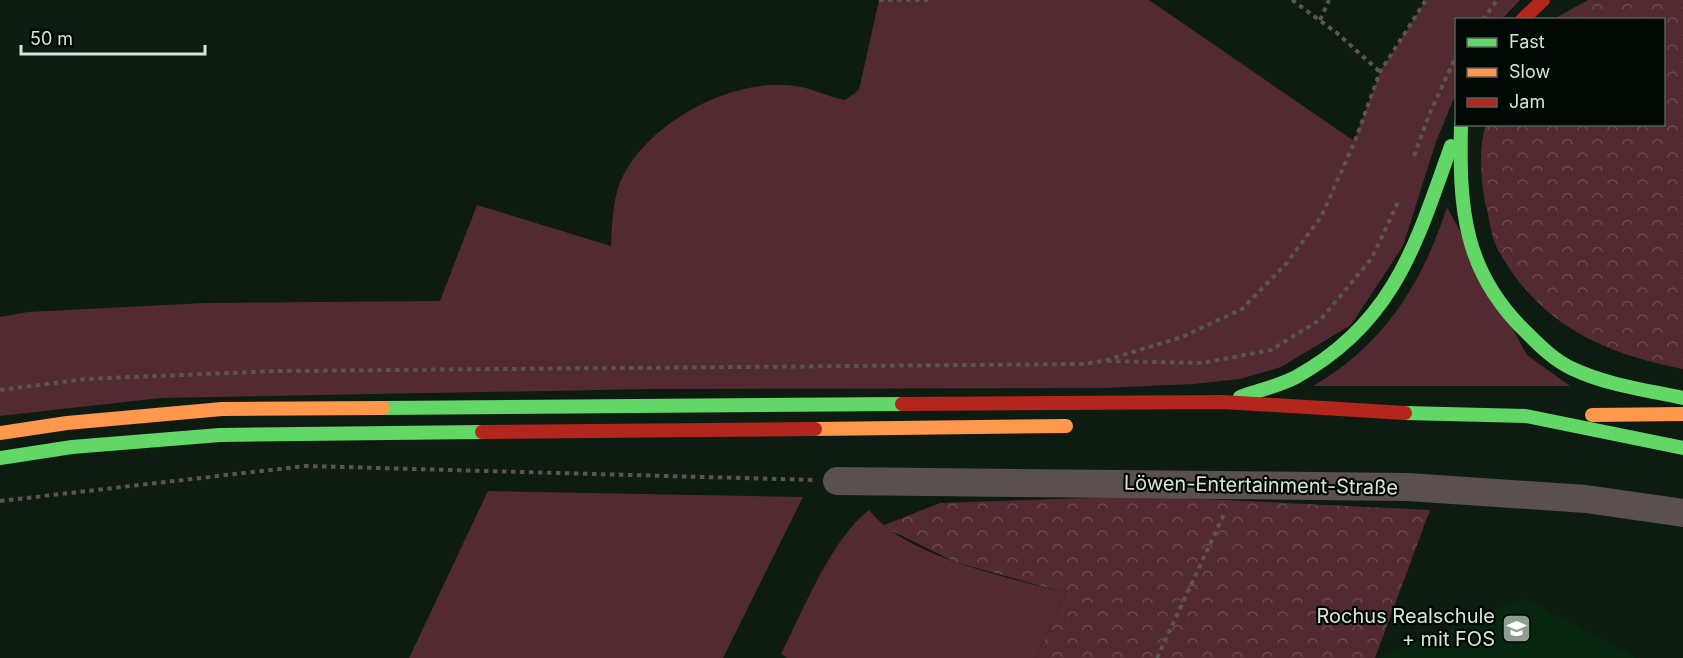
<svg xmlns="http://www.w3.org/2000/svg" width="1683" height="658" viewBox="0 0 1683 658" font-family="Inter,sans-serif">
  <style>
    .built { fill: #072610 }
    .green { fill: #532a32 }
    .forest { fill: url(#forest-crowns) }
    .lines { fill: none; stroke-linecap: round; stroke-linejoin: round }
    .path { stroke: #595652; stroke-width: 4; stroke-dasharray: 4.5 4.5; stroke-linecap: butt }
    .street { stroke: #5a5050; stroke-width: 28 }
    .fast { stroke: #63d668; stroke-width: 14 }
    .slow { stroke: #ff974d; stroke-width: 14 }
    .jam { stroke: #b3261e; stroke-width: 14 }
    .labels { text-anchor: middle; stroke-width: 4.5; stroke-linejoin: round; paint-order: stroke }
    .street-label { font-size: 20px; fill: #d6e5d8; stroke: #020803 }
    .poi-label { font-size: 20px; fill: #d6e5d8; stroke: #020803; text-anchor: end }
  </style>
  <defs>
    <pattern id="forest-crowns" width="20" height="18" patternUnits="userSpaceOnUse" patternTransform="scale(1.5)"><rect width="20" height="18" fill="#532a32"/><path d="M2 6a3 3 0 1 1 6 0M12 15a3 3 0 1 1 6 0" fill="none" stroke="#6b494f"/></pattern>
  </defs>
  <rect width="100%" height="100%" fill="#0d1b11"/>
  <path class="built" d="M1524,598L1637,658H1378Z"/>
  <g class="green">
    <path d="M879,0H1149L1354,141L1380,72L1426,0H1520L1502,19L1456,20V93L1436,142L1403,246L1351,325L1281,367L1240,379L1194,384L1103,388L652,389L161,398L0,416V317L28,312L205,303L440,301L477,205L611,246C612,223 613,194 624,174C653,119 739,74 801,87C816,90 829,97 845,100L859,90Z"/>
    <path d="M1447,207L1527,355L1570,386H1313C1384,345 1422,284 1447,207Z"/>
    <path d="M488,491L803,497L723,658H409Z"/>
    <path d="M869,510C906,558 1009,577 1066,593L1036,658H787L781,654C803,611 831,539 869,510Z"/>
  </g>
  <g class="forest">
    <path d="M1588,0H1683V369C1602,353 1540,325 1498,250C1492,239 1490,223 1487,210C1481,189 1478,146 1486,125L1664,124V20L1554,19Z"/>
    <path d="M1145,496L1430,510L1375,658H1036L1066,593L955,562L882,526L940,503Z"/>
  </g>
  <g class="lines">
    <g class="path">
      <path d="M879,0H928"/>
      <path d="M1292,0L1337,33L1380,72"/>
      <path d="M1320,20L1329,0"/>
      <path d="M1483,20L1497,0"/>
      <path d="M1414,156L1429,115L1456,56"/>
      <path d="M1107,361L1203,363L1271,350L1321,319L1372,258L1398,202"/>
      <path d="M0,390L86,379L277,371L1083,364L1103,361L1182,337L1242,309L1286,264L1321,217L1355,141L1380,72L1426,0"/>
      <path d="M0,501L305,466L813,480"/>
      <path d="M1157,658L1225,512"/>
    </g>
    <path class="street" d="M837,481L1408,487L1586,499L1683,513"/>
    <g class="fast">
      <path d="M1461,124C1459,208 1463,272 1527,333C1540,346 1555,361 1573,369C1607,385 1646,390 1683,398"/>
      <path d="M1240,397C1259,390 1279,386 1296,377C1394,323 1416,244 1451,146"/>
      <path d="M383,408L902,404"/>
      <path d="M1405,413L1526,416L1683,448"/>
      <path d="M0,458L72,447L220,435L482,432"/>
    </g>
    <g class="slow">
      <path d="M1592,415L1683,414"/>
      <path d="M815,429L1066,426"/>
      <path d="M0,433L67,423L222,409L383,408"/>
    </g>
    <g class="jam">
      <path d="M1522,20L1543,0"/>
      <path d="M902,404L1223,402L1405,413"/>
      <path d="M482,432L815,429"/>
    </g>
  </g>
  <defs>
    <symbol id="school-square" viewBox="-11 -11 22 22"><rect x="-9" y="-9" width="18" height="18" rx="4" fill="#909e92" stroke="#020803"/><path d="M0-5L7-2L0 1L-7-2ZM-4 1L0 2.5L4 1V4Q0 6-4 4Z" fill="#fff"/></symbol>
  </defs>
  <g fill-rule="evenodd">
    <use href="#school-square" x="1500" y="612" width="33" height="33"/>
  </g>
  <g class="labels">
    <g class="street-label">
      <text transform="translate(1261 485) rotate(1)" y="7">Löwen-Entertainment-Straße</text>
    </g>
    <g class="poi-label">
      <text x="1495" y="623">Rochus Realschule<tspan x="1495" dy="23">+ mit FOS</tspan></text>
    </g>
  </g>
  <rect x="1455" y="18" width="210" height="108" fill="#020803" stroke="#576058" stroke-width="1.5"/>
  <rect x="1467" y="38" width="30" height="9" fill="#63d668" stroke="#576058" stroke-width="1.5"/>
  <text x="1509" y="48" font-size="18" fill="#d6e5d8">Fast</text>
  <rect x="1467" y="68" width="30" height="9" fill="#ff974d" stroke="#576058" stroke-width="1.5"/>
  <text x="1509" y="78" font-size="18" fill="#d6e5d8">Slow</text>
  <rect x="1467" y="98" width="30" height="9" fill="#b3261e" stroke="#576058" stroke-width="1.5"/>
  <text x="1509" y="108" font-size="18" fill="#d6e5d8">Jam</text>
  <path d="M21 45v9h184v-9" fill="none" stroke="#d6e5d8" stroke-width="3"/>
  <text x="30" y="45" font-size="18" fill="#d6e5d8" stroke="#020803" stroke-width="4.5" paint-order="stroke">50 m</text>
</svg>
